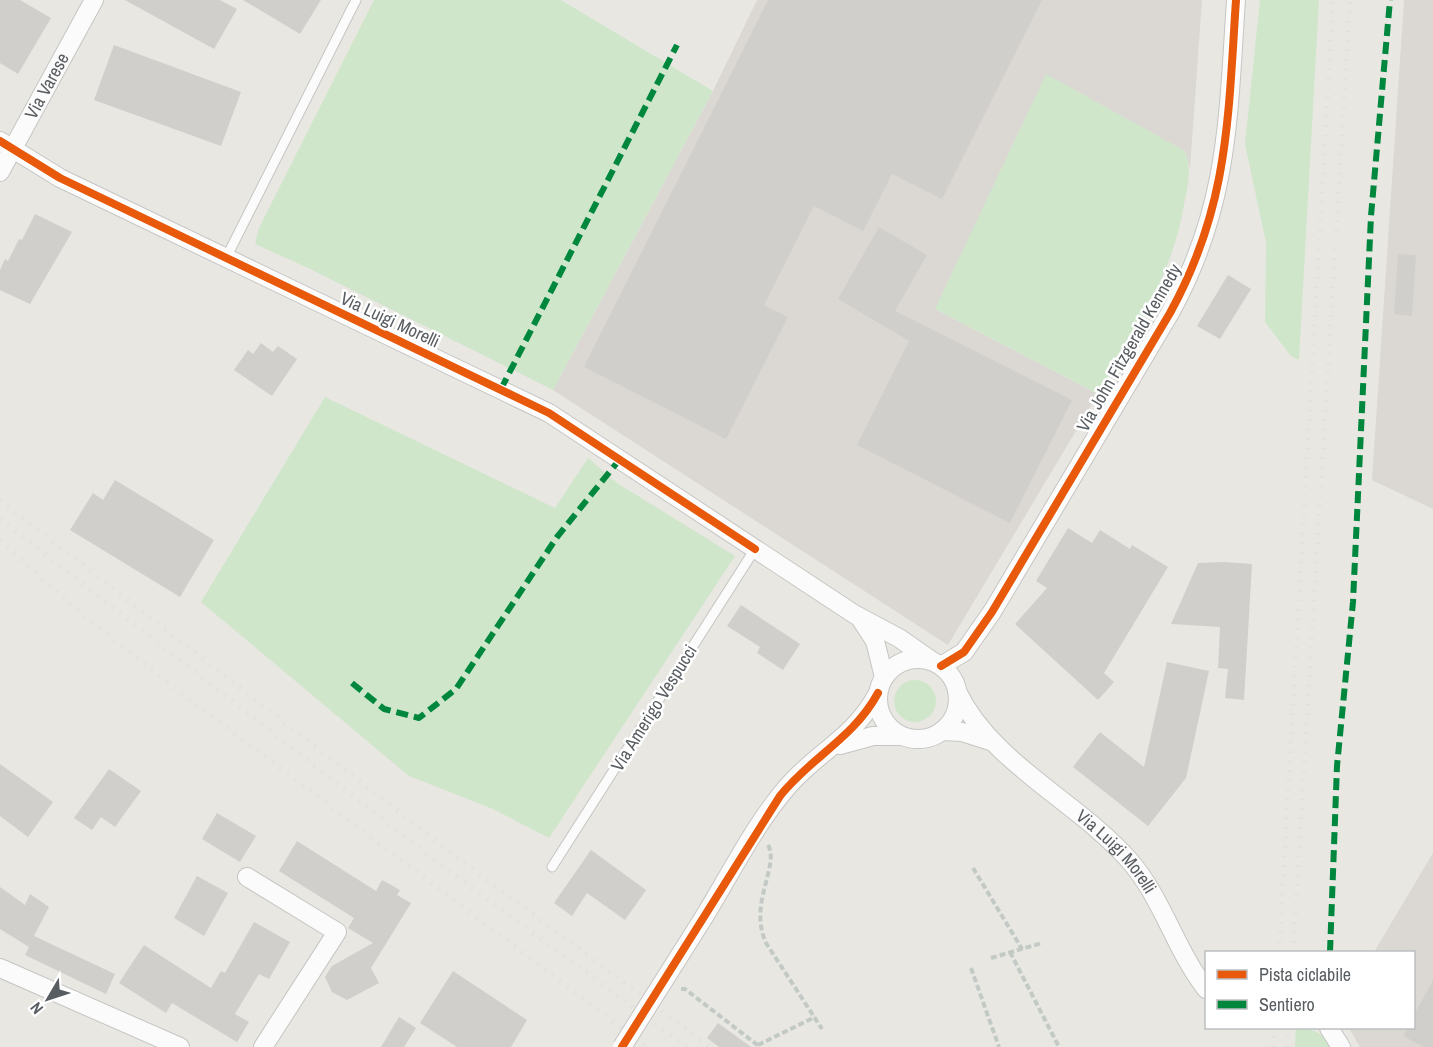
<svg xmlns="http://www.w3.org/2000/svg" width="1433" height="1047" viewBox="0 0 1433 1047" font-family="'Archivo Narrow',sans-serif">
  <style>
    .industrial { fill: #dbd8d4 }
    .green { fill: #d0e6cb }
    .building { fill: #d0cfcc }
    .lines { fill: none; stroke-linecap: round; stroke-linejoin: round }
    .service-casing { stroke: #c5c5c3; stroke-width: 11 }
    .minor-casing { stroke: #c5c5c3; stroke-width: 20 }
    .path { stroke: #c3cac6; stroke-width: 4; stroke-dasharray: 6 3; stroke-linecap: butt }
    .service { stroke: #fcfbfb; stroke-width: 9 }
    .minor { stroke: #fcfbfb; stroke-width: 18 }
    .rail { stroke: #e1e1e0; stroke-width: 4.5; stroke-dasharray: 1.5 8; stroke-linecap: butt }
    .minor-bridge-casing { stroke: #c5c5c3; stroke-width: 20; stroke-linecap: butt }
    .minor-bridge { stroke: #fcfbfb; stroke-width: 18 }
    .quiet { stroke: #00873e; stroke-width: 6; stroke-dasharray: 12 6; stroke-linecap: butt }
    .cycleway-casing { stroke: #fff; stroke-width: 11 }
    .cycleway { stroke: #e8590c; stroke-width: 8 }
    .labels { text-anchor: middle; stroke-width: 5; stroke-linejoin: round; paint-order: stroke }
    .street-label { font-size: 18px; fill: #585d61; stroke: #fff }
  </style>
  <rect width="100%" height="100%" fill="#e8e7e2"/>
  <g class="industrial">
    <path d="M757,0H1202L1190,169L1185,151L935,309L1098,394L948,645L553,390L713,91Z"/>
    <path d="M1404,0H1433V509L1372,480Z"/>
    <path d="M1433,853V1047H1360L1349,1028H1414V952H1374Z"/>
  </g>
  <g class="green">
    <path d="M374,0H561L713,91L553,390L306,267L255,244L259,228Z"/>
    <path d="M1260,0H1319L1299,360L1291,356L1265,322L1266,243L1245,144Z"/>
    <path d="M1046,74L1185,151C1192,172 1188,184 1184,205C1172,276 1134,333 1098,394L935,309Z"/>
    <path d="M325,397L555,508L588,458L617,483L735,556L549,838L493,809L409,776L201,602Z"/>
    <circle cx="915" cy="701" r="21"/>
    <path d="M1296,1028C1312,1029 1324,1032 1331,1047H1295Z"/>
  </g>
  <g class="building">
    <path d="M0,0H20L51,18L18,74L0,63Z"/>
    <path d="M125,0H220L237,9L214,49Z"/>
    <path d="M243,0H321L300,34Z"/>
    <path d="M768,0H1042L942,199L892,174L863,231L814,206L764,305L788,317L726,439L584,367Z"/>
    <path d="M114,45L241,92L221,146L94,100Z"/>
    <path d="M35,214L72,232L30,304L0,290V270L5,259L8,261L19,239L22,240Z"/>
    <path d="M879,227L927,255L895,311L1072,400L1010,523L857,445L909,341L838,299Z"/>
    <path d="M1398,254L1416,255L1412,316L1394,314Z"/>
    <path d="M1228,275L1251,289L1220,339L1197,326Z"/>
    <path d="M261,343L273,352L278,346L297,359L272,396L234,370L248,350L253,354Z"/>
    <path d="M115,480L214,540L180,597L70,530L93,493L103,500Z"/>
    <path d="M1068,528L1092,543L1100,530L1130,549L1132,545L1168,567L1104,673L1114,682L1098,700L1015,624L1047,588L1036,581Z"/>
    <path d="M1224,562L1252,564L1244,700L1225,698L1228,669L1218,668L1220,627L1171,624L1198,563Z"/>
    <path d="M741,605L800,644L783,670L757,653L760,647L727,626Z"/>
    <path d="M1167,662L1209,671L1186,778L1148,826L1073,767L1100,732L1144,767Z"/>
    <path d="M0,764L53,802L28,837L0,816Z"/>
    <path d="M109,769L141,791L115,827L101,817L92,830L74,818Z"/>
    <path d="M217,813L256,836L240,862L202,839Z"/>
    <path d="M297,841L376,891L382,880L400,890L397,895L411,903L371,968L379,983L347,1000L332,992L325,977L332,966L373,943L348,928L354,918L279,871Z"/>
    <path d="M591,850L646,890L625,920L587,893L572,916L554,903Z"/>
    <path d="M197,876L228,893L204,936L174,918Z"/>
    <path d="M0,887L25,905L30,894L49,907L34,936L115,974L106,994L25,955L32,941L29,947L0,929Z"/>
    <path d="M254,922L290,942L269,979L259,974L235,1014L249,1022L237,1042L172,1003L166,1013L119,983L144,945L211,988L221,971L225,973Z"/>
    <path d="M453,971L527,1020L511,1047H457L420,1023Z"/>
    <path d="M1433,980V1047H1424L1403,1036L1408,1028H1413V1017Z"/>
    <path d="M399,1017L416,1028L404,1047H381Z"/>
    <path d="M718,1023L751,1047H719L707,1038Z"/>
  </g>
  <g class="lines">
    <defs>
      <g id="service">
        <path d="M226,258L356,0"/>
        <path d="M552,867L755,549"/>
      </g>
      <g id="minor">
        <path d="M0,141L60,178L549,413L854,614L899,638L932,661"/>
        <path id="s1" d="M0,172L94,0"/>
        <path d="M860,618L875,641L884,677"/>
        <circle cx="918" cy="699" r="40"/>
        <path d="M941,666L964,652L992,612L1170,313C1229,206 1228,118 1236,0"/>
        <path id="s2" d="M957,691C991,763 1077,801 1129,860C1163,899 1175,949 1206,989"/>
        <path d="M942,731L962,732L990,741"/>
        <path d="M840,745L873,736H900"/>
        <path d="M247,877L337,932L263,1047"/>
        <path d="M704,917C730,875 756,822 789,785C821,749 853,739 878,693"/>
        <path d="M0,968L180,1047"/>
        <path d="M1329,1028L1341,1047"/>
      </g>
    </defs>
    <use href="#service" class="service-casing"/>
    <use href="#minor" class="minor-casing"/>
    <g class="path">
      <path d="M768,845C780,866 748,903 766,943L822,1029"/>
      <path d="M973,868L1022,949"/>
      <path d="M1010,952L1059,1047"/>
      <path d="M991,958L1042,943"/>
      <path d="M971,968L999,1047"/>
      <path d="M681,989H685L760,1047"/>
      <path d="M758,1045L815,1017"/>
    </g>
    <use href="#service" class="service"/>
    <use href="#minor" class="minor"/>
    <g class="rail">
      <path d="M0,500L450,852L710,1047"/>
      <path d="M0,519L441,865L687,1047"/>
      <path d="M0,540L73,607L172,686L647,1047"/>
      <path d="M1279,952L1333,0"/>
      <path d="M1293,952L1350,0"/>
      <path d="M1273,1047L1274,1028"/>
      <path d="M1287,1047L1288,1028"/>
    </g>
    <defs>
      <path id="minor-bridge" d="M622,1047L704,917"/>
    </defs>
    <use href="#minor-bridge" class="minor-bridge-casing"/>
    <use href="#minor-bridge" class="minor-bridge"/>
    <g class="quiet">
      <path d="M501,389L677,45"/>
      <path d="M352,683L384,709L419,718L456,689L557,537L620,459"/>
      <path d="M1330,952L1337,766L1353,602L1371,216L1390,0"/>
    </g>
    <defs>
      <g id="cycleway">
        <path d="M0,141L60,178L549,413L755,549"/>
        <path d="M941,666L964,652L992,612L1170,313C1229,206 1228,118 1236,0"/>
        <path d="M622,1047L780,796C811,757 853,739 878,693"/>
      </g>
    </defs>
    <use href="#cycleway" class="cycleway-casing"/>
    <use href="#cycleway" class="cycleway"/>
  </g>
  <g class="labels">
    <g class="street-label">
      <text dy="6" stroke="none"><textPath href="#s1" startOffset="98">Via Varese</textPath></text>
      <text transform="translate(390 320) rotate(25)" y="6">Via Luigi Morelli</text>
      <text transform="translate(1129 348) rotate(-60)" y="6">Via John Fitzgerald Kennedy</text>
      <text transform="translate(654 708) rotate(-58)" y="6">Via Amerigo Vespucci</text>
      <text dy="6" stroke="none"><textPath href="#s2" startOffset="228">Via Luigi Morelli</textPath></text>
    </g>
  </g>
  <rect x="1205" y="951" width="210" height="78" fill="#ffffff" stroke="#bcbec0" stroke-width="1.5"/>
  <rect x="1217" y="970" width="30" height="9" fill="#e8590c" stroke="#bcbec0" stroke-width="1.5"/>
  <text x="1259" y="981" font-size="18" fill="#585d61">Pista ciclabile</text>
  <rect x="1217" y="1000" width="30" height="9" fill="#00873e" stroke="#bcbec0" stroke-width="1.5"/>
  <text x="1259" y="1011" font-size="18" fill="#585d61">Sentiero</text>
  <g transform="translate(48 999) rotate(231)" stroke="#ffffff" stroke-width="4.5" paint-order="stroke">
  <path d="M0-4.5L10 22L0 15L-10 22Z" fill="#585d61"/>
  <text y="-9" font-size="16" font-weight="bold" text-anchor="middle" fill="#585d61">N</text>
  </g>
</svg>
